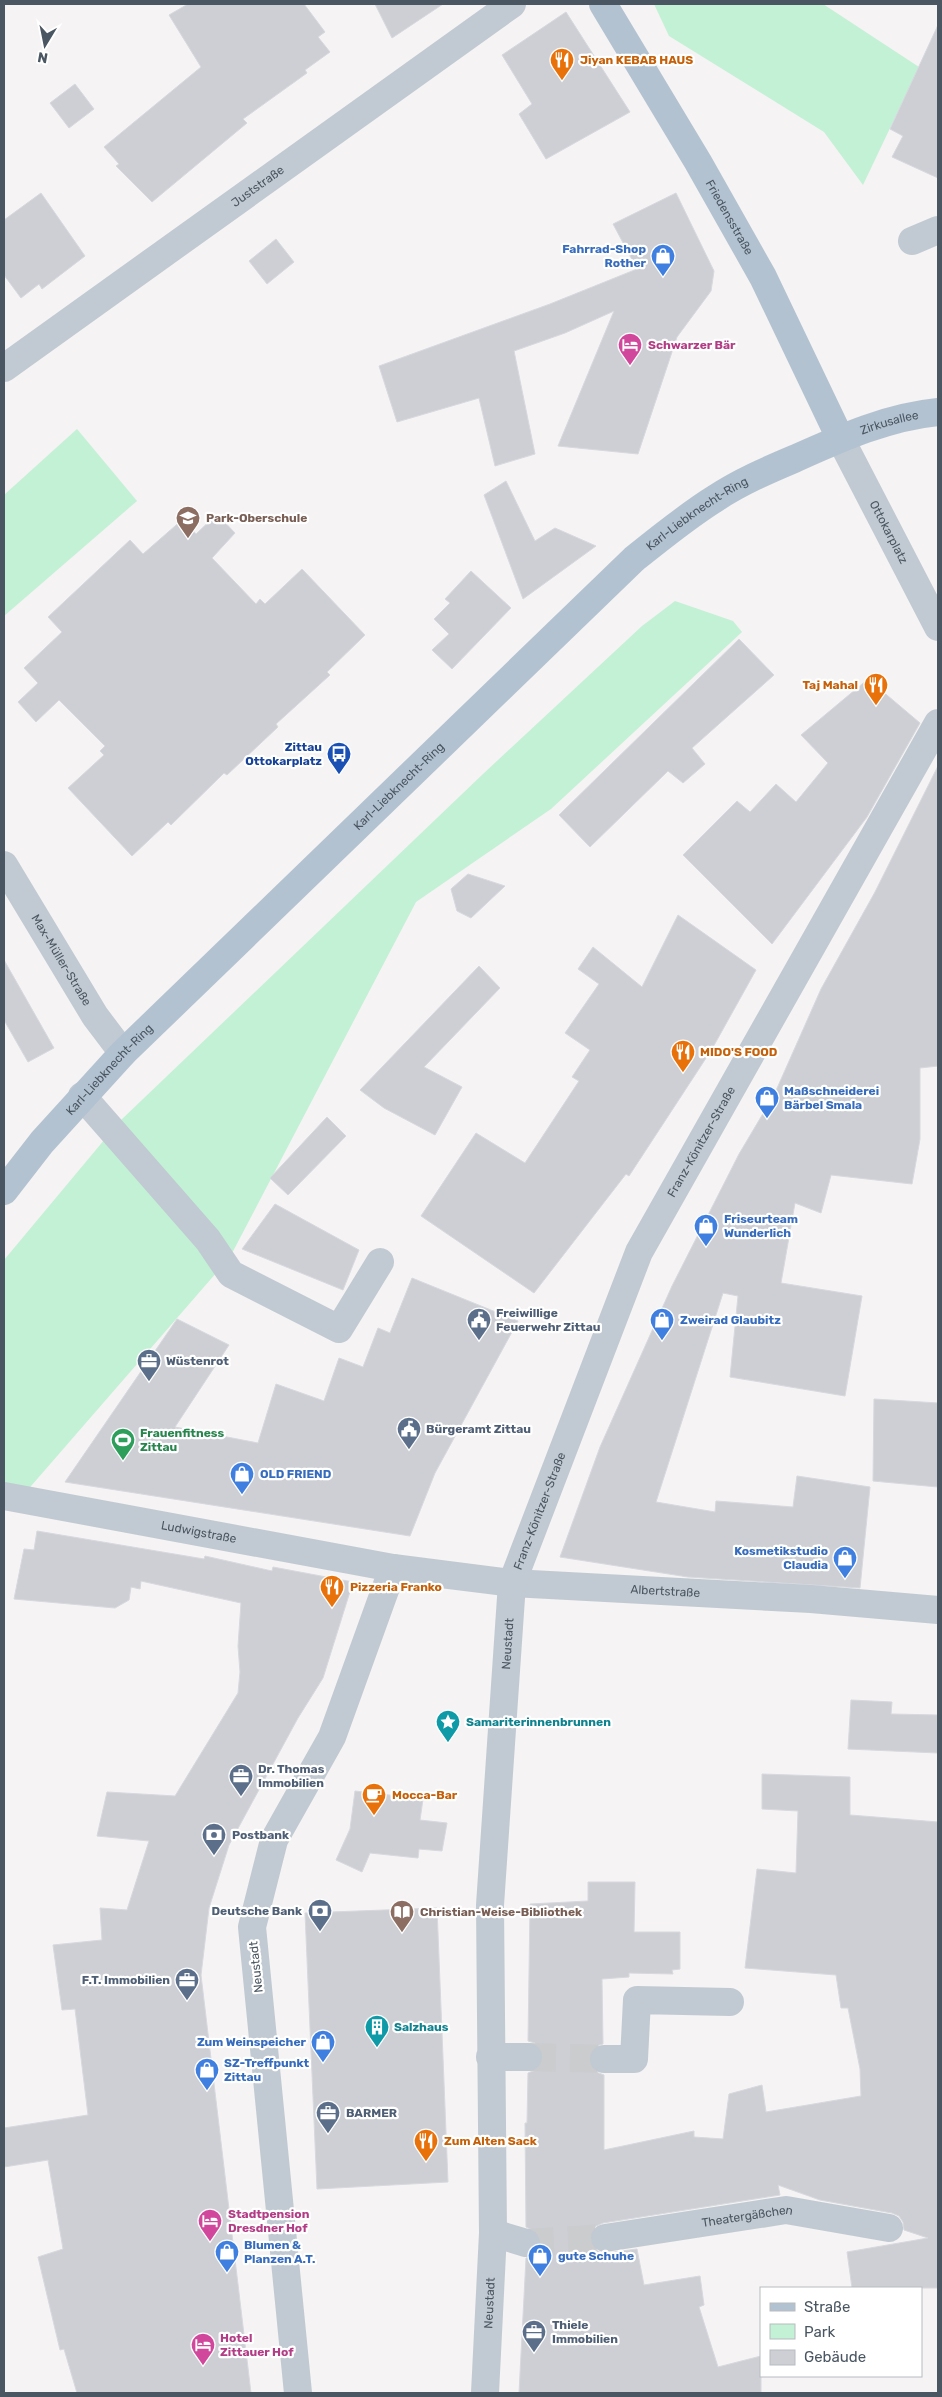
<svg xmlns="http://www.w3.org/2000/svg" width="942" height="2397" viewBox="0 0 942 2397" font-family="Rubik,sans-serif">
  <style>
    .green { fill: #c3f1d5 }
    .building { fill: #cdcfd5; stroke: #d7d9de }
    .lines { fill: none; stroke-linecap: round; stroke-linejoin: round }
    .minor-tunnel { stroke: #caccce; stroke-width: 28; stroke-dasharray: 28 14; stroke-linecap: butt }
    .minor { stroke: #c1cad2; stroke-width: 28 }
    .major { stroke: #b3c2d1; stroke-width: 28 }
    .labels { text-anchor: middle; stroke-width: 4.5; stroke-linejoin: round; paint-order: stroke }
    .food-label { font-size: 12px; font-weight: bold; fill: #c56008; stroke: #fff; text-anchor: start }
    .street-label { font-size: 12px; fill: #4a5661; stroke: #fff }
    .shop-label { font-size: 12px; font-weight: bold; fill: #366cbe; stroke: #fff; text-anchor: start }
    .hotel-label { font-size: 12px; font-weight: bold; fill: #b23c85; stroke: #fff; text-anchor: start }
    .education-label { font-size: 12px; font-weight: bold; fill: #785e54; stroke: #fff; text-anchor: start }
    .transit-label { font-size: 12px; font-weight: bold; fill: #164399; stroke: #fff; text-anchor: end }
    .service-label { font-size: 12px; font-weight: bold; fill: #4e5e75; stroke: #fff; text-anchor: start }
    .leisure-label { font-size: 12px; font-weight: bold; fill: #27864d; stroke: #fff; text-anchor: start }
    .culture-label { font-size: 12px; font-weight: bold; fill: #0d838f; stroke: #fff; text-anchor: start }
  </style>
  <rect width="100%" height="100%" fill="#f5f3f3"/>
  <g class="green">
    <path d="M654,4H823L919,67L863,185L824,132L669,36Z"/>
    <path d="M77,429L137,501L4,616V495Z"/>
    <path d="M675,601L733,621L742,632L551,809L416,902L230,1257L25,1493L4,1487V1260L120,1121L483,774L642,626Z"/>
  </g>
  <g class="building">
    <path d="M188,4H304L325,32L318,37L330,52L305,70L307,73L243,119L247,123L152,202L116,166L119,164L104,147L201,67L169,15Z"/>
    <path d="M375,4H443L392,38Z"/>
    <path d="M566,12L630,112L546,159L519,114L532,104L502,55Z"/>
    <path d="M938,25V178L892,157L903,136L890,129Z"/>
    <path d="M75,84L94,109L69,128L50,103Z"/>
    <path d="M41,193L85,256L42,289L39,284L21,298L4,275V220Z"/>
    <path d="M676,193L714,271L711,291L677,337L638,454L558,446L614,311L565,333L514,351L535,454L495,466L479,398L397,422L379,366L550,304L637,269L613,224Z"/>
    <path d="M276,239L294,262L267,284L249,261Z"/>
    <path d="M506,481L535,541L555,528L596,546L523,599L484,495Z"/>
    <path d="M217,514L235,533L212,558L256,604L260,599L265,604L302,569L365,635L327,672L330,675L276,724L278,727L227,775L224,773L171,825L168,822L132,856L68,788L104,755L100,751L105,746L59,700L36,722L18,702L38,683L24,668L62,632L48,617L130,540L143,554L183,519L196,534Z"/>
    <path d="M471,571L511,608L452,669L432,650L449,634L434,619L450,603L445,599Z"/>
    <path d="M739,639L774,675L692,748L705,764L683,783L668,771L590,847L559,815Z"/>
    <path d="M868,679L920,723L867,817L772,944L683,855L737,801L750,812L776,784L796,802L828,763L801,735Z"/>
    <path d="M938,766V1066L920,1068V1139L912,1184L831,1175L821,1213L795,1203L781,1283L862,1296L845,1396L730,1377L738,1296L723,1293L656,1502L715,1512L716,1501L793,1507L797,1476L870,1487L860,1588L688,1577L560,1557L600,1447L672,1286L739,1154L774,1095L821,989L875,892Z"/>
    <path d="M468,874L505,886L471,918L457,911L451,889Z"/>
    <path d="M678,915L756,970L712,1049L629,1176L626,1174L534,1293L421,1216L476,1133L525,1163L579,1081L572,1077L590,1050L565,1033L599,984L578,969L593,947L642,987Z"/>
    <path d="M4,960L54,1048L28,1062L4,1020Z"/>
    <path d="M479,966L500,988L424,1067L462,1087L435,1135L384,1108L360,1090Z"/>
    <path d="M327,1117L346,1136L288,1195L270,1178Z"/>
    <path d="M275,1204L359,1250L343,1290L242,1249Z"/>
    <path d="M412,1278L518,1321L435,1473L410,1536L65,1482L177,1319L229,1345L175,1427L258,1443L276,1384L324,1401L339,1358L363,1367L378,1328L390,1333Z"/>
    <path d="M874,1399L938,1403V1487L873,1481Z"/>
    <path d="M37,1531L204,1559L205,1556L272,1571L273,1567L353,1582L323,1678L298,1718L229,1845L209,1908L201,1975L251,2393H77L64,2349L60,2350L38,2257L63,2249L48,2160L4,2167V2128L88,2115L75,2009L62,2010L53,1945L102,1940L100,1908L127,1910L149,1841L97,1836L107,1792L175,1796L238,1693L240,1672L238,1646L241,1603L141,1581L140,1589L131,1587L129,1600L115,1608L14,1599L24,1549L34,1550Z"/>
    <path d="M851,1700L892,1702L891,1714L938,1715V1753L848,1749Z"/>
    <path d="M762,1774L850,1777V1815L938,1822V2288H852L847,2252L928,2238L904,2230L903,2222L899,2216L892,2213L820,2200L778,2185L780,2195L603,2223L596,2226L591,2232L590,2240L593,2247L599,2252L607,2253L637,2249L644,2285L700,2276L704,2305L699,2307L718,2367L761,2356V2393H519L526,2258L537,2254L541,2247V2240L537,2232L526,2227L525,2123H527L528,2073L536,2070L542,2064L544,2057L541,2049L535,2043L528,2041L530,1904L588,1901V1882H635L634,1932H680V1969L672,1970L673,1974L629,1973V1977L602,1979L603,2044L596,2046L591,2051L588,2059L590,2066L596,2072L604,2075V2150L694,2131V2137L723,2139L729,2094L762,2085L766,2112L861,2096L860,2069L848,2008H841L836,1975L745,1968L757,1869L796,1873L798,1811L762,1809Z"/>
    <path d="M355,1791L423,1799L420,1820L447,1823L442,1851L419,1849L418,1858L370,1853L362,1872L336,1860L350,1829Z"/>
    <path d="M437,1908L448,2182L317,2189L305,1913Z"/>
  </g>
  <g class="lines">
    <g class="minor-tunnel">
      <path d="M528,2057L604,2059"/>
      <path d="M526,2243L605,2238"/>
    </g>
    <g class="minor">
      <path d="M912,241L938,230"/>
      <path id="s1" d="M4,368L512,4"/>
      <path id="s2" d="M840,438L938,627"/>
      <path id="s3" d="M4,865L95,1016L123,1053"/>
      <path d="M82,1096L208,1240L231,1274L339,1329L380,1262"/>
      <path id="s4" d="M4,1496L393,1568L512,1583L811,1599L938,1610"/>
      <path d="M490,2057H528"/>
      <path d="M604,2059H634L637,2000L730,2002"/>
      <path d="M493,2233L526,2243"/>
      <path id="s5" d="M605,2238L786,2210L889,2228"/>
      <path d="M298,2393L252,1927L274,1840L332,1737L393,1568"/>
      <path id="s6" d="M485,2393L493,2233L490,1905L512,1583L639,1252L938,723"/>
    </g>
    <g class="major">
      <path id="s7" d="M603,4L698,162L763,277L840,438"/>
      <path id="s8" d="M4,1191L42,1142L123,1053L634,559C660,538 687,516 716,498C740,482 768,470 794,459C841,438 887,417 938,412"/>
    </g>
  </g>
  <defs>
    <symbol id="restaurant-pin" viewBox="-11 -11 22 30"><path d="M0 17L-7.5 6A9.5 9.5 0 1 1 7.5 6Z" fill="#e8710a" stroke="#fff"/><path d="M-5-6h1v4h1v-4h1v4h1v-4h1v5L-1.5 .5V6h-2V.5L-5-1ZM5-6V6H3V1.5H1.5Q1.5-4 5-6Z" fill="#fff"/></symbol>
    <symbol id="shop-pin" viewBox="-11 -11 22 30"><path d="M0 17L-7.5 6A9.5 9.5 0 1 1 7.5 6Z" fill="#3f7fe0" stroke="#fff"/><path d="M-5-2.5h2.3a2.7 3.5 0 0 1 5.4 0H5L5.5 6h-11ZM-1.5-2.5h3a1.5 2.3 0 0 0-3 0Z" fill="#fff"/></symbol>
    <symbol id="hotel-pin" viewBox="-11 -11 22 30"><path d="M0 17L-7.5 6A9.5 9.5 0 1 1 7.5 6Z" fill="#d1479c" stroke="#fff"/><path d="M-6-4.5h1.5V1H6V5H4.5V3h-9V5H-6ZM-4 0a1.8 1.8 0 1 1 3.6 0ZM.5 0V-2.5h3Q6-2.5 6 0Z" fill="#fff"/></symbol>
    <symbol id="school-pin" viewBox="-11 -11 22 30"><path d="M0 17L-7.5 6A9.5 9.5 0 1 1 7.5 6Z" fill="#8d6e63" stroke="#fff"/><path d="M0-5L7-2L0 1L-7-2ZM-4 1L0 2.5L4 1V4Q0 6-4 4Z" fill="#fff"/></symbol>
    <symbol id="bus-pin" viewBox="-11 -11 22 30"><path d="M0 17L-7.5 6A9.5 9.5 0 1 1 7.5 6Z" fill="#1a4fb4" stroke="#fff"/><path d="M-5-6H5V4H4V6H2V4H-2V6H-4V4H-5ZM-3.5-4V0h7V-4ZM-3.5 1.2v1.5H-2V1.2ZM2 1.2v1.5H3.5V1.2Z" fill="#fff"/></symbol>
    <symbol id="civic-pin" viewBox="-11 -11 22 30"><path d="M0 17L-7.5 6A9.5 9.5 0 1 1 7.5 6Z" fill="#5c6f8a" stroke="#fff"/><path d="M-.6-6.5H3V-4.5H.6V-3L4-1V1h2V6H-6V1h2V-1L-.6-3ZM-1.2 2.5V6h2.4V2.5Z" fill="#fff"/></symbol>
    <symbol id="office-pin" viewBox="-11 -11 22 30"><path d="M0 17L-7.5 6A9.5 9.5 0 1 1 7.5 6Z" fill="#5c6f8a" stroke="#fff"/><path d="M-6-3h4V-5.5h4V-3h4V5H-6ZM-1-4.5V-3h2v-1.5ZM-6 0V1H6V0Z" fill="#fff"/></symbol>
    <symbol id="stadium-pin" viewBox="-11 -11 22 30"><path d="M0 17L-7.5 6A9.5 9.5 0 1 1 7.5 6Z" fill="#2e9e5b" stroke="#fff"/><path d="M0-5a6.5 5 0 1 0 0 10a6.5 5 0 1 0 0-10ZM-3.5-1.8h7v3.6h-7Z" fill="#fff"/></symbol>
    <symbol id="sight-pin" viewBox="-11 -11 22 30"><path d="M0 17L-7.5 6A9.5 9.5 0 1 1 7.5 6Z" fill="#0f9aa8" stroke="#fff"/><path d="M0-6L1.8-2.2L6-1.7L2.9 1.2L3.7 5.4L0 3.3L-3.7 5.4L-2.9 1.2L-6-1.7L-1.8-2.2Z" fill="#fff"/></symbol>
    <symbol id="cafe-pin" viewBox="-11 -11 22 30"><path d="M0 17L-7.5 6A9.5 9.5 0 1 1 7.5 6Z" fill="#e8710a" stroke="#fff"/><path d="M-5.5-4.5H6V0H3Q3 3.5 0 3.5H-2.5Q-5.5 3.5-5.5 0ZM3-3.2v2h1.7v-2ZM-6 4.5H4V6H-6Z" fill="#fff"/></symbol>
    <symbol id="bank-pin" viewBox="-11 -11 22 30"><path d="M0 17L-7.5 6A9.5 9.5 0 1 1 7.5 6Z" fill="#5c6f8a" stroke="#fff"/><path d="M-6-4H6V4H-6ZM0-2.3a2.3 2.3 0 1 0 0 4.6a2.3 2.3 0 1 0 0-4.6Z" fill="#fff"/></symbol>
    <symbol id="library-pin" viewBox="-11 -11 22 30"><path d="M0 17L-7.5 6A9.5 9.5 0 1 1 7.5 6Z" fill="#8d6e63" stroke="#fff"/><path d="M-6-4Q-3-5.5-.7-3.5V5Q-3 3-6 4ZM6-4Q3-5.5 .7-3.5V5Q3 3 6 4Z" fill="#fff"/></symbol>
    <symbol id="building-pin" viewBox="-11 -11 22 30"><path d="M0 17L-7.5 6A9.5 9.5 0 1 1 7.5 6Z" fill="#0f9aa8" stroke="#fff"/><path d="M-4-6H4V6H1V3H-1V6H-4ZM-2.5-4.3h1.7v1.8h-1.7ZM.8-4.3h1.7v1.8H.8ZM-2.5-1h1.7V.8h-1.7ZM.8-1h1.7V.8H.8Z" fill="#fff"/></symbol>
  </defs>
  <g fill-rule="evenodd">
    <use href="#restaurant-pin" x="548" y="46" width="28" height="38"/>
    <use href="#shop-pin" x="649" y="242" width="28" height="38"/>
    <use href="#hotel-pin" x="616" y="331" width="28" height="38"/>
    <use href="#school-pin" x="174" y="504" width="28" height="38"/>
    <use href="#restaurant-pin" x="862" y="671" width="28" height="38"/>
    <use href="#bus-pin" x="325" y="740" width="28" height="38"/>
    <use href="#restaurant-pin" x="669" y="1038" width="28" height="38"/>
    <use href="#shop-pin" x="753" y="1084" width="28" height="38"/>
    <use href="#shop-pin" x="692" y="1212" width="28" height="38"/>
    <use href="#civic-pin" x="465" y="1306" width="28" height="38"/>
    <use href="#shop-pin" x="648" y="1306" width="28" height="38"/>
    <use href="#office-pin" x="135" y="1347" width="28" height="38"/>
    <use href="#civic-pin" x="395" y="1415" width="28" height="38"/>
    <use href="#stadium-pin" x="109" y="1426" width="28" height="38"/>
    <use href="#shop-pin" x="228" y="1460" width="28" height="38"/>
    <use href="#shop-pin" x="831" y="1544" width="28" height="38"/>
    <use href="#restaurant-pin" x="318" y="1573" width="28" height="38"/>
    <use href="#sight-pin" x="434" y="1708" width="28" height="38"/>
    <use href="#office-pin" x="227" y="1762" width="28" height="38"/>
    <use href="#cafe-pin" x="360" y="1781" width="28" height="38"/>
    <use href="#bank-pin" x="200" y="1821" width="28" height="38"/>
    <use href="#bank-pin" x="306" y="1897" width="28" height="38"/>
    <use href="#library-pin" x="388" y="1898" width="28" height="38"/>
    <use href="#office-pin" x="173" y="1966" width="28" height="38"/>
    <use href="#building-pin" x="363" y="2013" width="28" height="38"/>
    <use href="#shop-pin" x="309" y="2028" width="28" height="38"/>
    <use href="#shop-pin" x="193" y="2056" width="28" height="38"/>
    <use href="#office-pin" x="314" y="2099" width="28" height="38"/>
    <use href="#restaurant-pin" x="412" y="2127" width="28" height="38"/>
    <use href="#hotel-pin" x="196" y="2207" width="28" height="38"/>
    <use href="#shop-pin" x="213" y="2238" width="28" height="38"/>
    <use href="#shop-pin" x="526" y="2242" width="28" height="38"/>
    <use href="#office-pin" x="520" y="2318" width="28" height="38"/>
    <use href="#hotel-pin" x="189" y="2331" width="28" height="38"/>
  </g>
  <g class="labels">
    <g class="food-label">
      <text x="580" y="64">Jiyan KEBAB HAUS</text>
      <text x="858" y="689" text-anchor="end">Taj Mahal</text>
      <text x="700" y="1056">MIDO'S FOOD</text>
      <text x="350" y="1591">Pizzeria Franko</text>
      <text x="392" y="1799">Mocca-Bar</text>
      <text x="444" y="2145">Zum Alten Sack</text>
    </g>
    <g class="street-label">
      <text dy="4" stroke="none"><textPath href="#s1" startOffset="312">Juststraße</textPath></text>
      <text dy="4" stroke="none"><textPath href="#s7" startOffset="248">Friedensstraße</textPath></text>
      <text dy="4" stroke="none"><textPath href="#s8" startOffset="1185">Zirkusallee</textPath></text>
      <text dy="4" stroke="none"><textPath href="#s8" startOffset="971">Karl-Liebknecht-Ring</textPath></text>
      <text dy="4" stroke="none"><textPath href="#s2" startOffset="106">Ottokarplatz</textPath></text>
      <text dy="4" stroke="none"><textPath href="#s8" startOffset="566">Karl-Liebknecht-Ring</textPath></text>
      <text dy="4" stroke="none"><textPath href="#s3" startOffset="111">Max-Müller-Straße</textPath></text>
      <text dy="4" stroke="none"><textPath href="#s8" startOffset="161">Karl-Liebknecht-Ring</textPath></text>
      <text dy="4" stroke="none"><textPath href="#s6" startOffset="1292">Franz-Könitzer-Straße</textPath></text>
      <text dy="4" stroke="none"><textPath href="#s6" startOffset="888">Franz-Könitzer-Straße</textPath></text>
      <text dy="4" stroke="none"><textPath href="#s4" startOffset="198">Ludwigstraße</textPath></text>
      <text dy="4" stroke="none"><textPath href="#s4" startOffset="669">Albertstraße</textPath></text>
      <text dy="4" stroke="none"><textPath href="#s6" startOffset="750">Neustadt</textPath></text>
      <text transform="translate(256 1967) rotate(-96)" y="4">Neustadt</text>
      <text dy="4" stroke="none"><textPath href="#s5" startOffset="144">Theatergäßchen</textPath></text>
      <text dy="4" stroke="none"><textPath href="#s6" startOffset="90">Neustadt</textPath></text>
    </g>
    <g class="shop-label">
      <text x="646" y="253" text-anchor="end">Fahrrad-Shop<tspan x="646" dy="14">Rother</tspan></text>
      <text x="784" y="1095">Maßschneiderei<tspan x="784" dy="14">Bärbel Smala</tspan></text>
      <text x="724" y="1223">Friseurteam<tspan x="724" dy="14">Wunderlich</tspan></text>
      <text x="680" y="1324">Zweirad Glaubitz</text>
      <text x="260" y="1478">OLD FRIEND</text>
      <text x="828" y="1555" text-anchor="end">Kosmetikstudio<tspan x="828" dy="14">Claudia</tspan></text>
      <text x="306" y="2046" text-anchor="end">Zum Weinspeicher</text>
      <text x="224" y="2067">SZ-Treffpunkt<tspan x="224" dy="14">Zittau</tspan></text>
      <text x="244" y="2249">Blumen &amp;<tspan x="244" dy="14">Planzen A.T.</tspan></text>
      <text x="558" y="2260">gute Schuhe</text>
    </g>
    <g class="hotel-label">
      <text x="648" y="349">Schwarzer Bär</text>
      <text x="228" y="2218">Stadtpension<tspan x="228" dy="14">Dresdner Hof</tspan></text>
      <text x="220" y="2342">Hotel<tspan x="220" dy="14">Zittauer Hof</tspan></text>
    </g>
    <g class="education-label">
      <text x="206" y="522">Park-Oberschule</text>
      <text x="420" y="1916">Christian-Weise-Bibliothek</text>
    </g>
    <g class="transit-label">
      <text x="322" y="751">Zittau<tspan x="322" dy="14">Ottokarplatz</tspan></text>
    </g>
    <g class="service-label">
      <text x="496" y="1317">Freiwillige<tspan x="496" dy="14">Feuerwehr Zittau</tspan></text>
      <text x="166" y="1365">Wüstenrot</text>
      <text x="426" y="1433">Bürgeramt Zittau</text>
      <text x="258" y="1773">Dr. Thomas<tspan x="258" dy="14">Immobilien</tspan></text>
      <text x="232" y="1839">Postbank</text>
      <text x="302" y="1915" text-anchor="end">Deutsche Bank</text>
      <text x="170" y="1984" text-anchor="end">F.T. Immobilien</text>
      <text x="346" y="2117">BARMER</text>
      <text x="552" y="2329">Thiele<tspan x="552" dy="14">Immobilien</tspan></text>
    </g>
    <g class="leisure-label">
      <text x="140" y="1437">Frauenfitness<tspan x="140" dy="14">Zittau</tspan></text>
    </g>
    <g class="culture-label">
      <text x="466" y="1726">Samariterinnenbrunnen</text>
      <text x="394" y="2031">Salzhaus</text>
    </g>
  </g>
  <rect width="942" height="2397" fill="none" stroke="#4a5661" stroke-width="10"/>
  <rect x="760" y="2287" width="162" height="90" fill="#ffffff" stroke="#b7bbc0"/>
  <rect x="770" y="2303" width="25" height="8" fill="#b3c2d1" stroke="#b7bbc0"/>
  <text x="804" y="2312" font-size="15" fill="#4a5661">Straße</text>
  <rect x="770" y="2324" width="25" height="15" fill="#c3f1d5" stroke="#b7bbc0"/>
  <text x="804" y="2337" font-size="15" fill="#4a5661">Park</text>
  <rect x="770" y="2350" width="25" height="15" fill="#cdcfd5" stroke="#b7bbc0"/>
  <text x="804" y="2362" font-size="15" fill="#4a5661">Gebäude</text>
  <g transform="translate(45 45) rotate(190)" stroke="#ffffff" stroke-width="4" paint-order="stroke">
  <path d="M0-4L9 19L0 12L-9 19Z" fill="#4a5661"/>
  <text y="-8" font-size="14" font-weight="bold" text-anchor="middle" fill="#4a5661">N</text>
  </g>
</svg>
